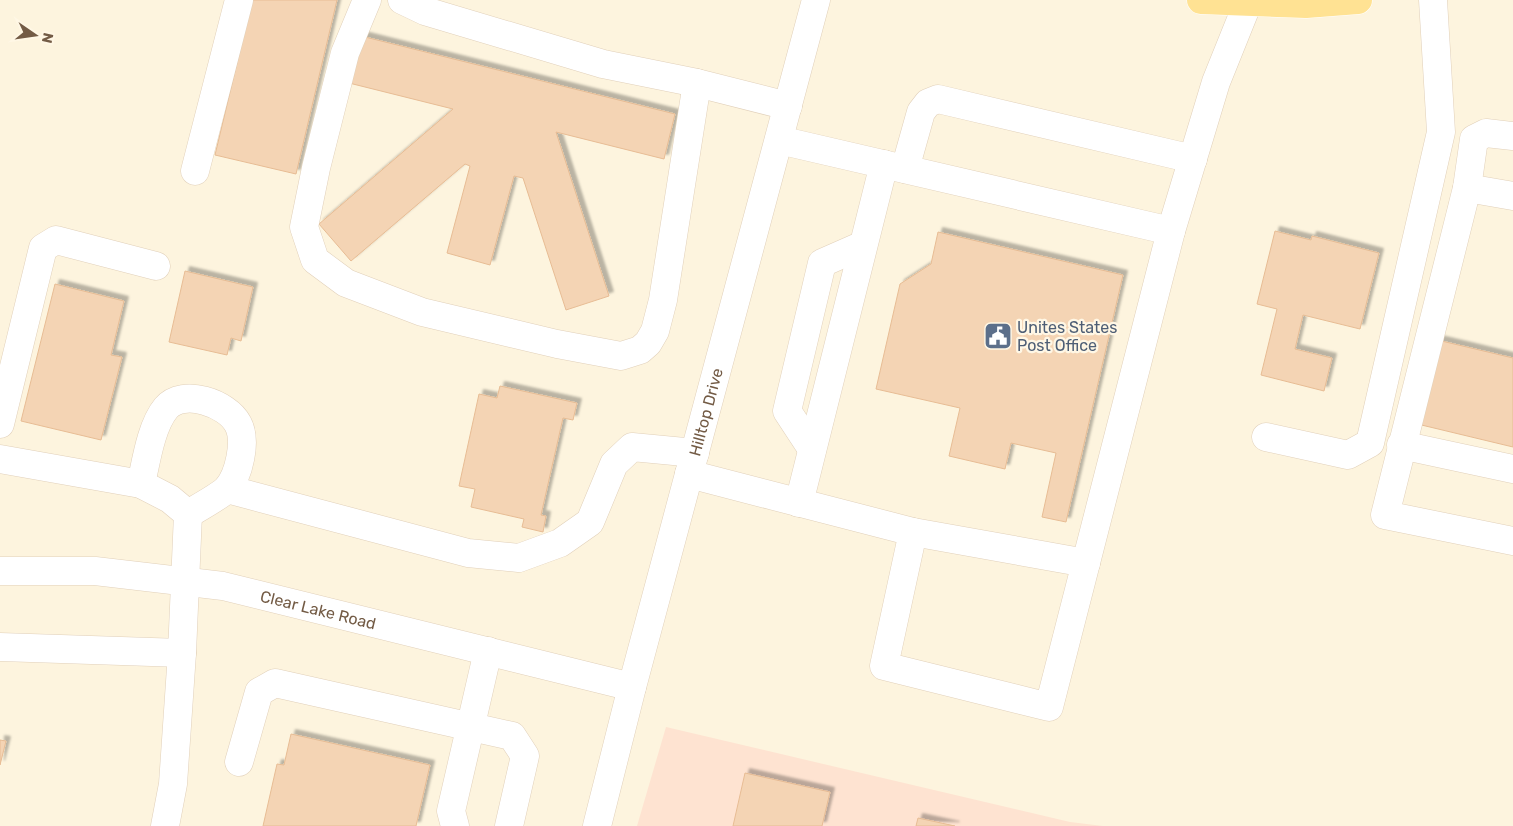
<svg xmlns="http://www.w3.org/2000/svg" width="1513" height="826" viewBox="0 0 1513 826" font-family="Rubik,sans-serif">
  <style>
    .commercial { fill: #fee3d1 }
    .building { fill: #f4d4b4; stroke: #e7bc94; filter: url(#shadow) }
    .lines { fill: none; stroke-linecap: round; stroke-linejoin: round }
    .minor-casing { stroke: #e1d0ba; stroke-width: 29 }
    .major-casing { stroke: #fff; stroke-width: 29 }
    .minor { stroke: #fff; stroke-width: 28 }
    .major { stroke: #ffe293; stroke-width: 28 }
    .labels { text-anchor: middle; stroke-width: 4.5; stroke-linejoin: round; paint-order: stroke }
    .service-label { font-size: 16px; fill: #4e5e75; stroke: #fff7e5; text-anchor: start }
    .street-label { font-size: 16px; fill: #735b45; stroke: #fff7e5 }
  </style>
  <defs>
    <filter id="shadow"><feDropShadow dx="4.5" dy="-4.5" stdDeviation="1" flood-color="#0004"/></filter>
  </defs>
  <rect width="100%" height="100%" fill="#fdf4de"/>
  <path class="commercial" d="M666,727L1070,822L1103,826H637Z"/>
  <g class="building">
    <path d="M252,0H337L296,174L215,155Z"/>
    <path d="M361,36L675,114L664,159L556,132L609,296L566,310L523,178L514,176L490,265L447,253L470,166L465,164L351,261L319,224L453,109L349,83Z"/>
    <path d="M1275,231L1311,240L1312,236L1379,253L1360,329L1303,315L1295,349L1332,358L1324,391L1261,375L1277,309L1257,304Z"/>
    <path d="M938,232L1123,275L1066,522L1042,517L1056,453L1011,443L1005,469L949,456L960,408L876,389L900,284L931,264Z"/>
    <path d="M185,271L253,287L241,341L231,338L227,355L169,342Z"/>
    <path d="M55,284L124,301L111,355L122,357L101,440L21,421Z"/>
    <path d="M1429,338L1513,358V447L1409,422Z"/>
    <path d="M500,386L577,403L573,420L563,418L541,515L546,516L543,532L522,527L524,519L471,507L475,489L459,486L479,394L497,398Z"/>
    <path d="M291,734L430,765L416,826H263L277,764L284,765Z"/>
    <path d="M0,740L6,741L0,765Z"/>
    <path d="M745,773L830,792L822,826H733Z"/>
    <path d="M918,818L955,826H916Z"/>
  </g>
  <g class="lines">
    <defs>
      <g id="minor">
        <path d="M367,0L345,53L316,168L304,227L315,260L346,283L422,312L557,344L621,356L640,350L648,343L655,331L663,300L697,83"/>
        <path d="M402,0L425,11L603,64L697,83L788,106"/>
        <path d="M1513,136L1486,133L1474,139L1467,188L1385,515L1513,541"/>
        <path d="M779,140L1171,231"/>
        <path d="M905,169L921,112L928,103L938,99L1193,159"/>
        <path d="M195,171L239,0"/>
        <path d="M1467,188L1513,196"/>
        <path d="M0,424L43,248L56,240L156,266"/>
        <path d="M1266,437L1348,455L1370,443L1441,132L1433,0"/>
        <path d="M1401,445L1513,469"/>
        <path d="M812,449L787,411L822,263L863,245"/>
        <path d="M0,459L141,484L170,499L188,514L182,653L173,784L165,826"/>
        <path d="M689,474L913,532L884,666L1049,707L1171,231L1216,82L1249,0"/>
        <path d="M141,484C146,462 151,426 166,408C183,388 227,403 238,424C247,441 239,475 227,489C220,496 198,508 188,514"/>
        <path d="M227,489L468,553L519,558L560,543L590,522L614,464L632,447L695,453"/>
        <path d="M799,503L884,164"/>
        <path d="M913,532L1086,563"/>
        <path id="s1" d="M0,571H95L223,586L632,687"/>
        <path d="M0,647L182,653"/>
        <path d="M239,762L259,692L275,683L512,736L525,756L509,826"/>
        <path d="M455,826L451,811L488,651"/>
        <path id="s2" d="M597,826L632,687L816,0"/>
      </g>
      <path id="major" d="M1201,0L1306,4L1358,0"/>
    </defs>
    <use href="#minor" class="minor-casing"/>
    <use href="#major" class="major-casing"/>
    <use href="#minor" class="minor"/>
    <use href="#major" class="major"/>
  </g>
  <defs>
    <symbol id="civic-square" viewBox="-11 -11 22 22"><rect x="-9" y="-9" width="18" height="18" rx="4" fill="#5c6f8a" stroke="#fff7e5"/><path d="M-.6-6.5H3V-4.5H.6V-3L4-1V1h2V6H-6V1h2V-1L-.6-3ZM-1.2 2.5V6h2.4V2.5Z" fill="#fff"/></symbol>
  </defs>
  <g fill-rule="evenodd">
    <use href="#civic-square" x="982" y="320" width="32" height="32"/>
  </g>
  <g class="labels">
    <g class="service-label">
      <text x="1017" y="333">Unites States<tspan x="1017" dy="18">Post Office</tspan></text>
    </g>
    <g class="street-label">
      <text dy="6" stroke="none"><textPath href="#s2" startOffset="428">Hilltop Drive</textPath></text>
      <text dy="6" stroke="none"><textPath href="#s1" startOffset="322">Clear Lake Road</textPath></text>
    </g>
  </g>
  <g transform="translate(35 35) rotate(103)" stroke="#fff7e5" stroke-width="4" paint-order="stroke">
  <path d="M0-4L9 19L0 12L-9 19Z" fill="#735b45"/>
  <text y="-8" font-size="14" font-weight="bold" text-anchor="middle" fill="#735b45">N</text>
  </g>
</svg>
